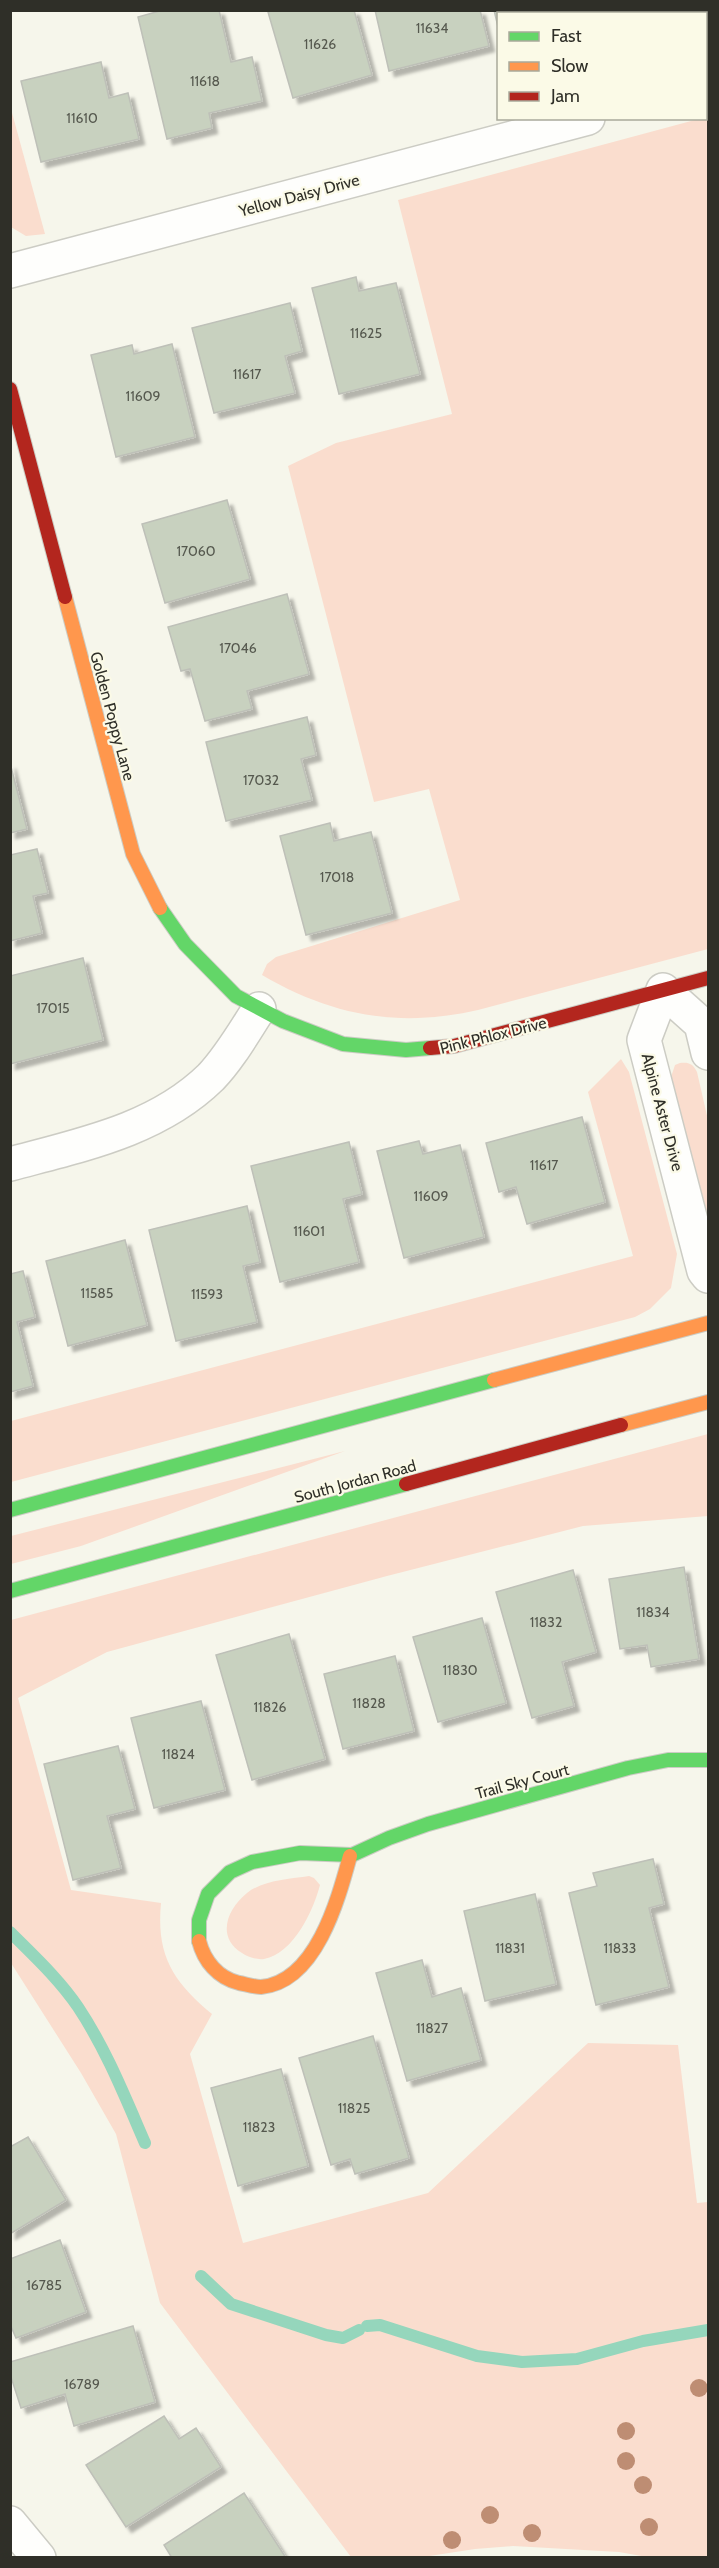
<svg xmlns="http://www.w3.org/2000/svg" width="719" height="2568" viewBox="0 0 719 2568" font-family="Cabin,sans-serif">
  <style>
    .green { fill: #faddce }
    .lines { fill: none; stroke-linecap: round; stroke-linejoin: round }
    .stream { stroke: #95d6bc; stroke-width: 12 }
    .building { fill: #c8d1bf; stroke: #bec0b8; stroke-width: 1.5; filter: url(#shadow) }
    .street-casing { stroke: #ccccc4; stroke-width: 36 }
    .fast-casing { stroke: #ccccc4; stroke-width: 16 }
    .slow-casing { stroke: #ccccc4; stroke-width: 16 }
    .jam-casing { stroke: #ccccc4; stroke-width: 16 }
    .street { stroke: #fefefc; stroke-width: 33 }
    .fast { stroke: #63d668; stroke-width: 14 }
    .slow { stroke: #ff974d; stroke-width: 14 }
    .jam { stroke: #b3261e; stroke-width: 14 }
    .tree { fill: #be8d73 }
    .labels { text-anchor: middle; stroke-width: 4.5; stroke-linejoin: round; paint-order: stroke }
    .number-label { font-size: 14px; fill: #55584e }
    .street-label { font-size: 16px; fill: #2f2f28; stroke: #fbfae7 }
  </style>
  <defs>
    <filter id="shadow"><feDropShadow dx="5.5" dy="5.5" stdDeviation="1.5" flood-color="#0004"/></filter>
  </defs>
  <rect width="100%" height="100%" fill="#f6f6eb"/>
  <g class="green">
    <path d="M11,109L45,234L26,236L11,227Z"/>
    <path d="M706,117H708V949L478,1010C399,1028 332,1016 262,975L267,964L276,957L460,900L429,789L374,802L288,466L336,443L452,414L398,200Z"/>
    <path d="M621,1059L629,1072L677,1254L671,1288L650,1309L635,1317L11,1482V1421L633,1256L588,1092Z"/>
    <path d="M680,1063C689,1062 693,1064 697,1072L708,1120V1221L671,1077L675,1065Z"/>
    <path d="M708,1434V1516L583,1526L387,1576L107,1652L18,1698L71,1890L161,1903C156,1955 173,1982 212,2014L190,2054L243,2243L428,2193L588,2043L678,2045L697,2203L708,2202V2557H647L619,2552L513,2546L475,2549L423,2557H351L160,2303L116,2134L81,2073L11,1963V1620Z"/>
    <path d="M345,1451L81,1546L11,1564V1536Z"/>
    <path d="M309,1876L314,1878L320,1885C313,1911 294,1953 264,1959C256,1960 248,1957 242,1953C216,1937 227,1909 247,1893C263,1880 290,1879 309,1876Z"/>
  </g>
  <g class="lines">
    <g class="stream">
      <path d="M10,1932C34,1956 59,1979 78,2007C106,2049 125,2097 145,2143"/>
      <path d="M201,2276L231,2304L326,2335L343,2338L359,2330"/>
      <path d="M367,2326L380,2325L477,2356L522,2362L577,2359L643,2341L708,2330"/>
    </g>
  </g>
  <g class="building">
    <path d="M163,10H219L231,62L252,57L262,101L209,113L212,128L167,139L138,17Z"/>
    <path d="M274,10H354L372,75L293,98L268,12Z"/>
    <path d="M375,10H480L489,46L389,71Z"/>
    <path d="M494,10H599V11L589,14H498V27Z"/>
    <path d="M613,10H646L634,14H614Z"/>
    <path d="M101,62L109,98L128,93L139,139L41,162L21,81Z"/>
    <path d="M356,277L359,291L396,283L420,374L339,394L312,288Z"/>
    <path d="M290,303L302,351L285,356L295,393L214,413L192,328Z"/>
    <path d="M172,344L195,437L116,457L91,355L132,345L134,354Z"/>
    <path d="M227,500L250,579L165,603L142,524Z"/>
    <path d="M287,594L309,674L247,691L252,709L205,721L190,669L181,671L168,627Z"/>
    <path d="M307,717L316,755L301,759L312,800L226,821L206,742Z"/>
    <path d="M10,763L27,829L10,833Z"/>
    <path d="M330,823L334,841L371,832L392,913L306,935L280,836Z"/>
    <path d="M37,849L48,893L33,896L42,933L10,941V855Z"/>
    <path d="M83,958L103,1040L10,1064V976Z"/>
    <path d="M582,1117L605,1202L527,1224L516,1187L499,1192L486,1143Z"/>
    <path d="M419,1141L423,1154L460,1145L484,1237L404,1258L377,1151Z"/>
    <path d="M349,1142L362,1194L343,1199L359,1262L280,1282L251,1166Z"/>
    <path d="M247,1206L260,1262L243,1266L257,1322L176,1341L149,1230Z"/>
    <path d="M125,1240L147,1325L68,1346L46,1261Z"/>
    <path d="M23,1271L35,1317L17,1322L33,1386L10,1392V1274Z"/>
    <path d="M684,1567L699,1659L651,1667L647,1645L620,1649L609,1579Z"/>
    <path d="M573,1570L596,1652L562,1662L574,1706L532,1718L496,1592Z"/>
    <path d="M482,1618L506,1703L438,1722L413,1637Z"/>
    <path d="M289,1634L325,1759L252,1780L216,1655Z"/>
    <path d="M395,1656L414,1731L343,1749L324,1674Z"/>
    <path d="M201,1701L225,1790L154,1808L131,1718Z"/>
    <path d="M118,1746L135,1809L107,1816L121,1868L73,1880L44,1764Z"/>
    <path d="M653,1859L664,1904L649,1908L669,1987L596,2005L569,1893L597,1886L593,1873Z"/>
    <path d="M535,1894L556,1984L485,2001L464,1911Z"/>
    <path d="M422,1960L432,1997L461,1988L481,2060L407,2081L376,1973Z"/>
    <path d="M373,2036L409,2158L355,2174L350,2159L331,2165L299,2058Z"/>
    <path d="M281,2069L308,2166L238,2186L211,2088Z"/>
    <path d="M28,2137L66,2200L10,2234V2147Z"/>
    <path d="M60,2240L86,2312L16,2338L10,2324V2259Z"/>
    <path d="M133,2326L155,2402L74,2426L65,2394L21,2408L10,2374V2362Z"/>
    <path d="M164,2416L179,2439L196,2428L221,2467L126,2527L86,2465Z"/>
    <path d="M244,2493L286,2558H172L164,2545Z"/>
  </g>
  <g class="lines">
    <defs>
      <g id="street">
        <path d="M706,86H708"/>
        <path d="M10,271L588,118"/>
        <path d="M708,1053L701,1024L663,990L644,1040L704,1271L708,1276"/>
        <path d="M10,1164C81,1145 157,1130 211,1077C230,1057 244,1032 259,1009"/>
        <path d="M10,2523L39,2558"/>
      </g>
      <g id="fast">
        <path d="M160,908L185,944L236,996L283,1021L343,1044L406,1050L430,1048"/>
        <path d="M10,1510L494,1380"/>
        <path d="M10,1591L406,1484"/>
        <path d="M199,1941V1920L208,1894L230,1872L252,1862L300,1853L352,1855L389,1838L428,1824L628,1768L668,1760H708"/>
      </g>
      <g id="slow">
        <path d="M65,597L133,854L160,908"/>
        <path d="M494,1380L708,1323"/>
        <path d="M621,1425L708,1402"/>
        <path d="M199,1941C204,1961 218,1978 239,1983C245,1984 254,1987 261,1987C316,1982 338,1900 350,1856"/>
      </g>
      <g id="jam">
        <path d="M10,389L65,597"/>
        <path d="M430,1048L454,1046L708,978"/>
        <path d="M406,1484L621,1425"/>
      </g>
    </defs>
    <use href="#street" class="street-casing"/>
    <use href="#fast" class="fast-casing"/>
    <use href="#slow" class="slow-casing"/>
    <use href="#jam" class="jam-casing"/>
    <use href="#street" class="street"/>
    <use href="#fast" class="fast"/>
    <use href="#slow" class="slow"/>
    <use href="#jam" class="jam"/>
  </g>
  <g class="tree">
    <circle cx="699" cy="2388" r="9"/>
    <circle cx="626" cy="2431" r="9"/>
    <circle cx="626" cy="2461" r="9"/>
    <circle cx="643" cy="2485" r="9"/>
    <circle cx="490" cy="2515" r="9"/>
    <circle cx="649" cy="2527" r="9"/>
    <circle cx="532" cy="2533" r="9"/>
    <circle cx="452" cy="2540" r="9"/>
  </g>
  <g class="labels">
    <g class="number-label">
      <text x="432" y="33">11634</text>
      <text x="320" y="49">11626</text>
      <text x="205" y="86">11618</text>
      <text x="82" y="123">11610</text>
      <text x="366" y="338">11625</text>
      <text x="247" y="379">11617</text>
      <text x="143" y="401">11609</text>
      <text x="196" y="556">17060</text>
      <text x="238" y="653">17046</text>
      <text x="261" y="785">17032</text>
      <text x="337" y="882">17018</text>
      <text x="53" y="1013">17015</text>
      <text x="544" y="1170">11617</text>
      <text x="431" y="1201">11609</text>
      <text x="309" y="1236">11601</text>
      <text x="97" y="1298">11585</text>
      <text x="207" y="1299">11593</text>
      <text x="653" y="1617">11834</text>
      <text x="546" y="1627">11832</text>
      <text x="460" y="1675">11830</text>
      <text x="369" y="1708">11828</text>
      <text x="270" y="1712">11826</text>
      <text x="178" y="1759">11824</text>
      <text x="510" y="1953">11831</text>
      <text x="620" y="1953">11833</text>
      <text x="432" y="2033">11827</text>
      <text x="354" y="2113">11825</text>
      <text x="259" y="2132">11823</text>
      <text x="44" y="2290">16785</text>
      <text x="82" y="2389">16789</text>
    </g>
    <g class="street-label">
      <text transform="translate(299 195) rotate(-15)" y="6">Yellow Daisy Drive</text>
      <text transform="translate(113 716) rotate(75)" y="6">Golden Poppy Lane</text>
      <text transform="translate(493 1035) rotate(-14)" y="6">Pink Phlox Drive</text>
      <text transform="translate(663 1112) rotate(75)" y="6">Alpine Aster Drive</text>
      <text transform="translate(355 1481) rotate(-15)" y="6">South Jordan Road</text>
      <text transform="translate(522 1781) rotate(-15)" y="6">Trail Sky Court</text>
    </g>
  </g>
  <rect width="719" height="2568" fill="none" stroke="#2f2f28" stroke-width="24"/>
  <rect x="497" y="12" width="210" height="108" fill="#fbfae7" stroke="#a9a99b" stroke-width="1.5"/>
  <rect x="509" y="32" width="30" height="9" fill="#63d668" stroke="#a9a99b" stroke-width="1.5"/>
  <text x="551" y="42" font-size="18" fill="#2f2f28">Fast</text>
  <rect x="509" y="62" width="30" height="9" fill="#ff974d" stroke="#a9a99b" stroke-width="1.5"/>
  <text x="551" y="72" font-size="18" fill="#2f2f28">Slow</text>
  <rect x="509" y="92" width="30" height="9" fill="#b3261e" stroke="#a9a99b" stroke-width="1.5"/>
  <text x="551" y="102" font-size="18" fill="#2f2f28">Jam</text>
</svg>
